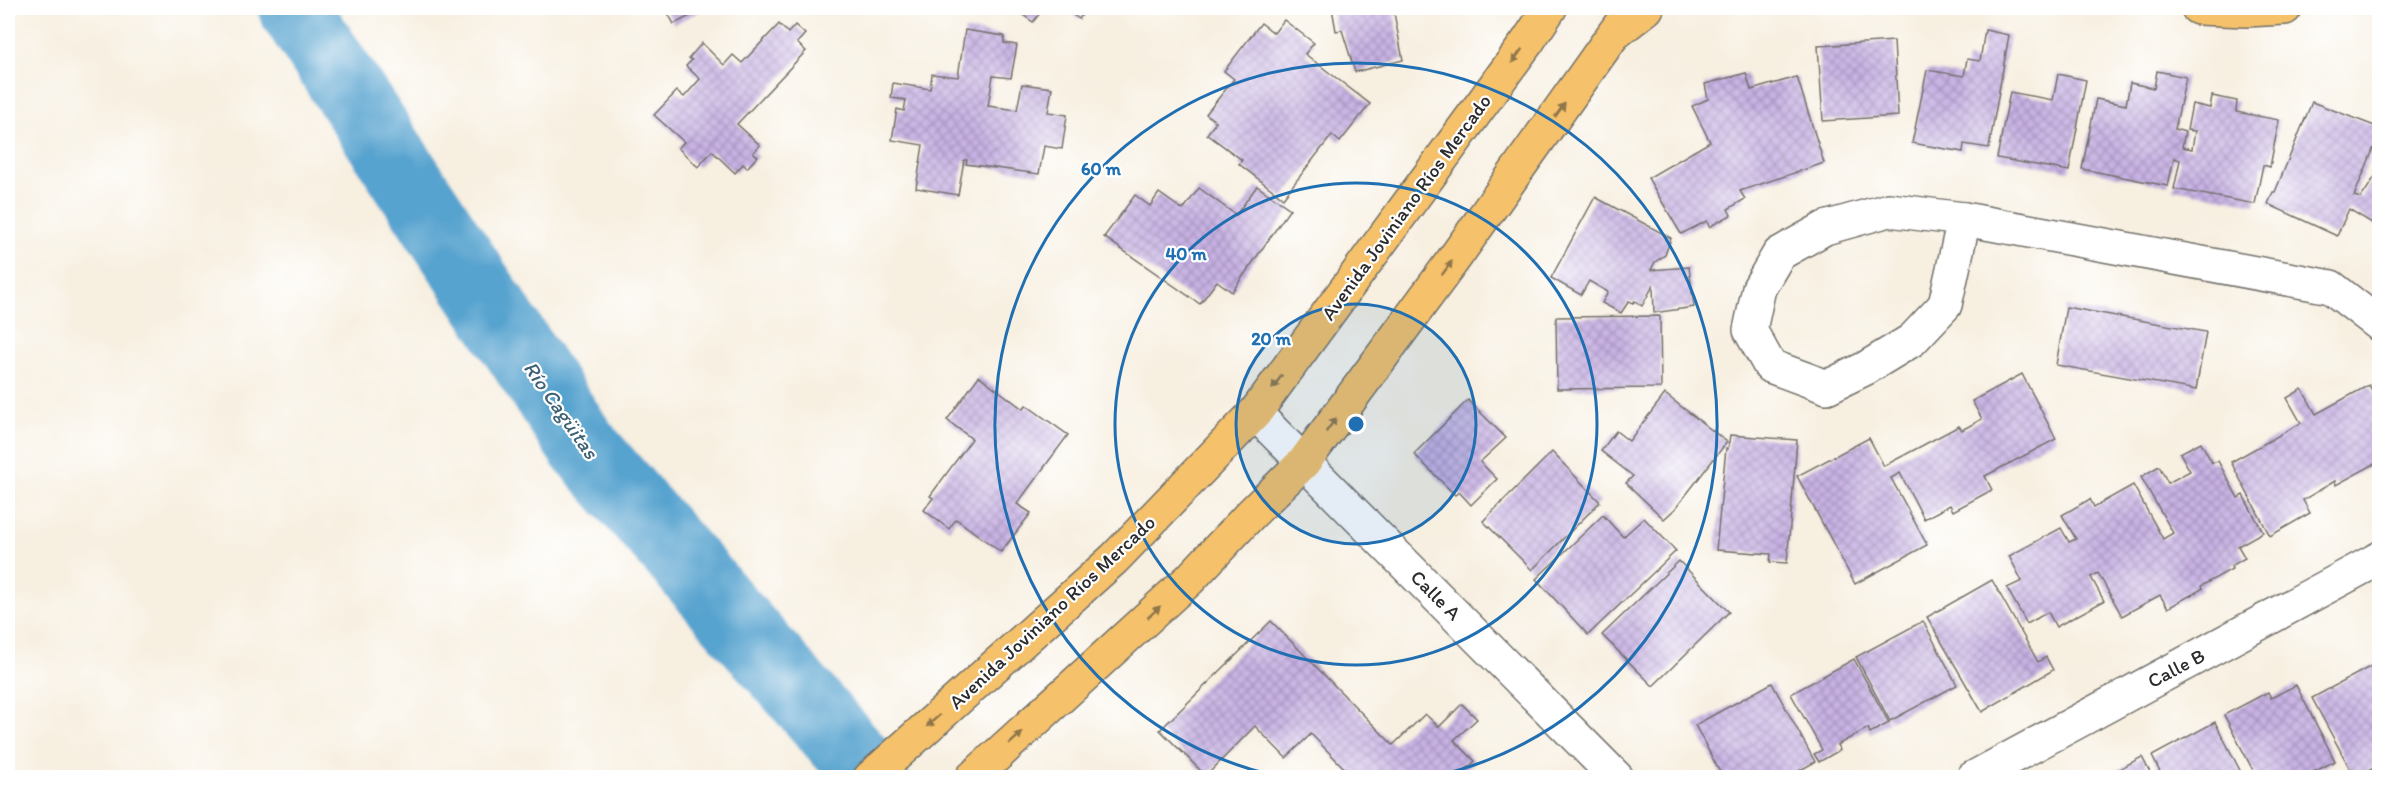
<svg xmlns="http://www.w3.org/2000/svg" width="2387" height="785" viewBox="0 0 2387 785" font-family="Itim,sans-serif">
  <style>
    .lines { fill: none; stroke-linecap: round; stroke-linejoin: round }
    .river { stroke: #56a3cf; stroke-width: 72 }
    .building { fill: url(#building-cross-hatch) }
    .street-casing { stroke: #72706a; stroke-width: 36 }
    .primary-casing { stroke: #72706a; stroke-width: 36 }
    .highway-casing { stroke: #72706a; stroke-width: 36 }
    .street { stroke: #fff; stroke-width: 33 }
    .primary { stroke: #f5c16b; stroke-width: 33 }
    .highway { stroke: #f5c16b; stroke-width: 33 }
    .oneway { fill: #90764b }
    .ring { fill: none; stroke: #1f6fb2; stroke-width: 3 }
    .labels { text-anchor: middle; stroke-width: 4.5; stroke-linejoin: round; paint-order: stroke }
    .street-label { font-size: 20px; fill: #2b2b2b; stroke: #fff }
    .water-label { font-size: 21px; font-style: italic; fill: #3e6175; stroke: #fff }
    .centre { fill: #1f6fb2; stroke: #fff; stroke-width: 3 }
    .ring-label { font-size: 18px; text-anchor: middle; font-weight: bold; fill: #1f6fb2; stroke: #fff; stroke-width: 4.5; stroke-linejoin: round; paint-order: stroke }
  </style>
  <defs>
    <pattern id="building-cross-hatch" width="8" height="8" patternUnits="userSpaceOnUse" patternTransform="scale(1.5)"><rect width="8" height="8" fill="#c8b2e4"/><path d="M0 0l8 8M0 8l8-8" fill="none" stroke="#a391b9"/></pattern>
  </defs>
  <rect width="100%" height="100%" fill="#fff"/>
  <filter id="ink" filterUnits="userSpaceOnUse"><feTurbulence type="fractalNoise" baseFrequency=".0167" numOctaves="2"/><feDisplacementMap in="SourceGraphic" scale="12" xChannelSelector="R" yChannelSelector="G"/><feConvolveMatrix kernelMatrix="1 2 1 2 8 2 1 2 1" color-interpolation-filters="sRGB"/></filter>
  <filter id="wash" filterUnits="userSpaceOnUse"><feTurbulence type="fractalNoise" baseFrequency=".008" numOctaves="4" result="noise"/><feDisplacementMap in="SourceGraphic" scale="24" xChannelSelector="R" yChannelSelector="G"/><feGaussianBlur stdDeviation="1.35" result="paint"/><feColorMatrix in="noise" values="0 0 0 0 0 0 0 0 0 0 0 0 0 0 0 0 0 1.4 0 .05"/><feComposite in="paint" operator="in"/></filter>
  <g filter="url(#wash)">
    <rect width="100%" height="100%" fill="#f7efe0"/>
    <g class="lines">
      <path class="river" d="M294,8L582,445L873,778"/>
    </g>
    <g id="blocks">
      <g class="building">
        <path d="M665,8H706L674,24Z"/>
        <path d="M1013,8H1044L1033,22Z"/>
        <path d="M1063,8H1087L1079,19Z"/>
        <path d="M1332,8H1397L1394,13L1403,60L1355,72L1342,30L1336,31Z"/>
        <path d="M1284,20L1314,43L1305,54L1370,104L1340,142L1332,135L1283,198L1239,164L1242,160L1207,134L1216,122L1206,114L1234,79L1224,71L1261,23L1274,33Z"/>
        <path d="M779,24L788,33L795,25L805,34L797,43L806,51L737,124L760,145L753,153L758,156L747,168L743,164L735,173L712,151L698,167L678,148L684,142L654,115L677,91L684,97L700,79L686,66L692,60L689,58L702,43L724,65L733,55L742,63Z"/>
        <path d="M965,30L1004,36V43L1017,45L1011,78L993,76L988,106L1017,110L1022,84L1052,88L1048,112L1067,115L1062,149L1044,146L1039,174L966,164L967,160H964L958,195L916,188L923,145L892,140L897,109L904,111L906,100L891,98L893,83L930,89L932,74L958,77Z"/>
        <path d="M1985,30L2009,35L1989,148L1964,144L1963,152L1912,143L1927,70L1964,76L1967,59L1980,61Z"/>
        <path d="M1894,41L1898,116L1823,121L1818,46Z"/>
        <path d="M2157,71L2186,77L2175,129L2185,132L2182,147L2192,149L2195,131L2187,130L2192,104L2210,108L2212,96L2237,101L2236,112L2279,120L2270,167L2263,165L2255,204L2174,189L2180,160L2174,158L2168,186L2082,169L2096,99L2126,105L2130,83L2154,88Z"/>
        <path d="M1746,73L1751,90L1797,77L1824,163L1740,191L1745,199L1728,209L1731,215L1709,227L1707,221L1681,234L1648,178L1710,142L1692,106L1708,99L1705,84Z"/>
        <path d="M2058,74L2086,80L2069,171L1997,158L2010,92L2053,100Z"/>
        <path d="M2312,102L2380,128V133L2354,196L2361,198L2380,169V228L2349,209L2337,236L2268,204L2273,192H2275Z"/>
        <path d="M1257,186L1290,209L1232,292L1217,281L1200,304L1104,237L1135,195L1150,206L1159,193L1183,210L1199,188L1236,215Z"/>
        <path d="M1595,197L1671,238L1665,255L1655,262L1651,270L1689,267L1694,307L1654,313L1653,286L1642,306L1635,301L1633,303L1629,301L1621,313L1602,303L1608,292L1589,281L1581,295L1551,278Z"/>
        <path d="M2066,307L2206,332L2196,390L2056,365Z"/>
        <path d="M1660,316L1661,388L1557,389L1556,317Z"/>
        <path d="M2022,374L2056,439L1985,476L1992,490L1953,511L1950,505L1924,519L1900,473L1891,478L1927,545L1855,584L1797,476L1869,438L1884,466L1959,426L1962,430L1982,419L1972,401Z"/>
        <path d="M979,376L1023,409L1026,405L1068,435L1017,504L1031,513L1001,552L956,519L949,529L924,510L933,498L930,496L972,439L947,420Z"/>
        <path d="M2369,385L2380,404V461L2336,485L2335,481L2303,500L2310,513L2270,536L2231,462L2301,423L2287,398L2302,389L2316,414Z"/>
        <path d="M1665,394L1727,442L1675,509L1664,519L1626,483L1633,476L1601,451L1616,431L1629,441Z"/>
        <path d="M1468,400L1506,438L1480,462L1497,479L1471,505L1459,492L1455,495L1414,454Z"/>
        <path d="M1730,435L1797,440L1787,563L1770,562L1771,554L1716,550L1726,448L1728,449Z"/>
        <path d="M2201,442L2212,463L2218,461L2238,498L2243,495L2263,532L2238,546L2245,558L2231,566L2232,569L2201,586L2202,589L2168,608L2160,595L2122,616L2098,573L2091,577L2104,601L2056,627L2048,612L2027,624L2007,588L2022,581L2009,556L2061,528L2069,542L2076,539L2062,515L2090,499L2094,507L2133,485L2163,539L2173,533L2141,477L2159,466L2168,483L2190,471L2180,453Z"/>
        <path d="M1552,452L1600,502L1532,570L1483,521Z"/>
        <path d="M1603,515L1623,537L1644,518L1676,551L1588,635L1536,579Z"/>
        <path d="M1679,561L1729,612L1653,686L1602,635Z"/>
        <path d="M1992,580L2038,662L2046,657L2053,670L1982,712L1927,617Z"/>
        <path d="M1271,621L1393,745L1425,714L1439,727L1462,704L1477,719L1454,740L1475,761L1463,773L1468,778H1345L1349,773L1311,734L1286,758L1255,726L1206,776L1160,730Z"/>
        <path d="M1923,621L1957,685L1890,721L1856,657Z"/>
        <path d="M1854,659L1889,723L1870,733L1868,728L1837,745L1840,750L1819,762L1814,754L1822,750L1791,694Z"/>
        <path d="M2375,664L2380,671V765L2355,778L2312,698Z"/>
        <path d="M1772,683L1815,762L1786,778H1723L1695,725Z"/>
        <path d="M2296,685L2335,761L2302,778H2257L2224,715L2268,692L2271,698Z"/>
        <path d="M2215,722L2244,778H2163L2152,756Z"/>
        <path d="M2142,757L2153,778H2109L2116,774L2115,771Z"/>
      </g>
    </g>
  </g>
  <g filter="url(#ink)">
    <use href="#blocks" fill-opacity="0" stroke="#72706a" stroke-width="1.5"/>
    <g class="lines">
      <defs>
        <g id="street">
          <path d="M1889,210L1964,219L1945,305L1912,340L1866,368L1827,387L1770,366L1750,330L1759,288L1779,254L1825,228Z"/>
          <path d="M1964,219L2331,287L2380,325"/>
          <path d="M1255,413L1617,778"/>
          <path d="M1973,778L2380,558"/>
        </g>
        <g id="primary">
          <path d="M870,778L1114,559L1255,413L1528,41L1550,8"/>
          <path d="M972,778L1190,579L1251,514L1304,462L1456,256L1630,11"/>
        </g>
        <g id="highway">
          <path d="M2198,8L2246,10L2285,8"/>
          <path d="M1614,34L1647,8"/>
        </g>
      </defs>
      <use href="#street" class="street-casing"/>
      <use href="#primary" class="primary-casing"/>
      <use href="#highway" class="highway-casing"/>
      <use href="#street" class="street"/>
      <use href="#primary" class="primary"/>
      <use href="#highway" class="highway"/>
    </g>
    <defs><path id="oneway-solid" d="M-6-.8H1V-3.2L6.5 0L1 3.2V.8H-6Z" transform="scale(1.5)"/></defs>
    <g class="oneway">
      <use href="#oneway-solid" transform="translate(1517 56) rotate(126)"/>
      <use href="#oneway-solid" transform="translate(1560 110) rotate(-54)"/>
      <use href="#oneway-solid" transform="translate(1447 268) rotate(-54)"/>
      <use href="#oneway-solid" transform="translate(1277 382) rotate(126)"/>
      <use href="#oneway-solid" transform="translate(1331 425) rotate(-54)"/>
      <use href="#oneway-solid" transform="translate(1154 612) rotate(-43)"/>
      <use href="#oneway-solid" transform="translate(933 721) rotate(138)"/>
      <use href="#oneway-solid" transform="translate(1016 738) rotate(-42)"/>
    </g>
  </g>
  <circle cx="1356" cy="424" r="120" fill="#1f6fb2" fill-opacity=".12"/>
  <g class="ring">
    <circle cx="1356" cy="424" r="120"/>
    <circle cx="1356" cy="424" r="241"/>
    <path d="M1281 777A361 361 0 1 1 1431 777"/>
  </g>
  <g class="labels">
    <g class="street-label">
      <text transform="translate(1406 207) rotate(-54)" y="7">Avenida Joviniano Ríos Mercado</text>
      <text transform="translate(1436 595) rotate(45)" y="7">Calle A</text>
      <text transform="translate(1052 612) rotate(-43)" y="7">Avenida Joviniano Ríos Mercado</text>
      <text transform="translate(2176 668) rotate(-28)" y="7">Calle B</text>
    </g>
    <g class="water-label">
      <text transform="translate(561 410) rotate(55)" y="7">Río Cagüitas</text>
    </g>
  </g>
  <circle cx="1356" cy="424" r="9" class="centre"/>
  <g class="ring-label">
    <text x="1101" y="175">60 m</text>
    <text x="1186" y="260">40 m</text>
    <text x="1271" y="345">20 m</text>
  </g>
  <rect width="2387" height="785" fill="none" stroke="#fff" stroke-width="30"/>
</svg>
